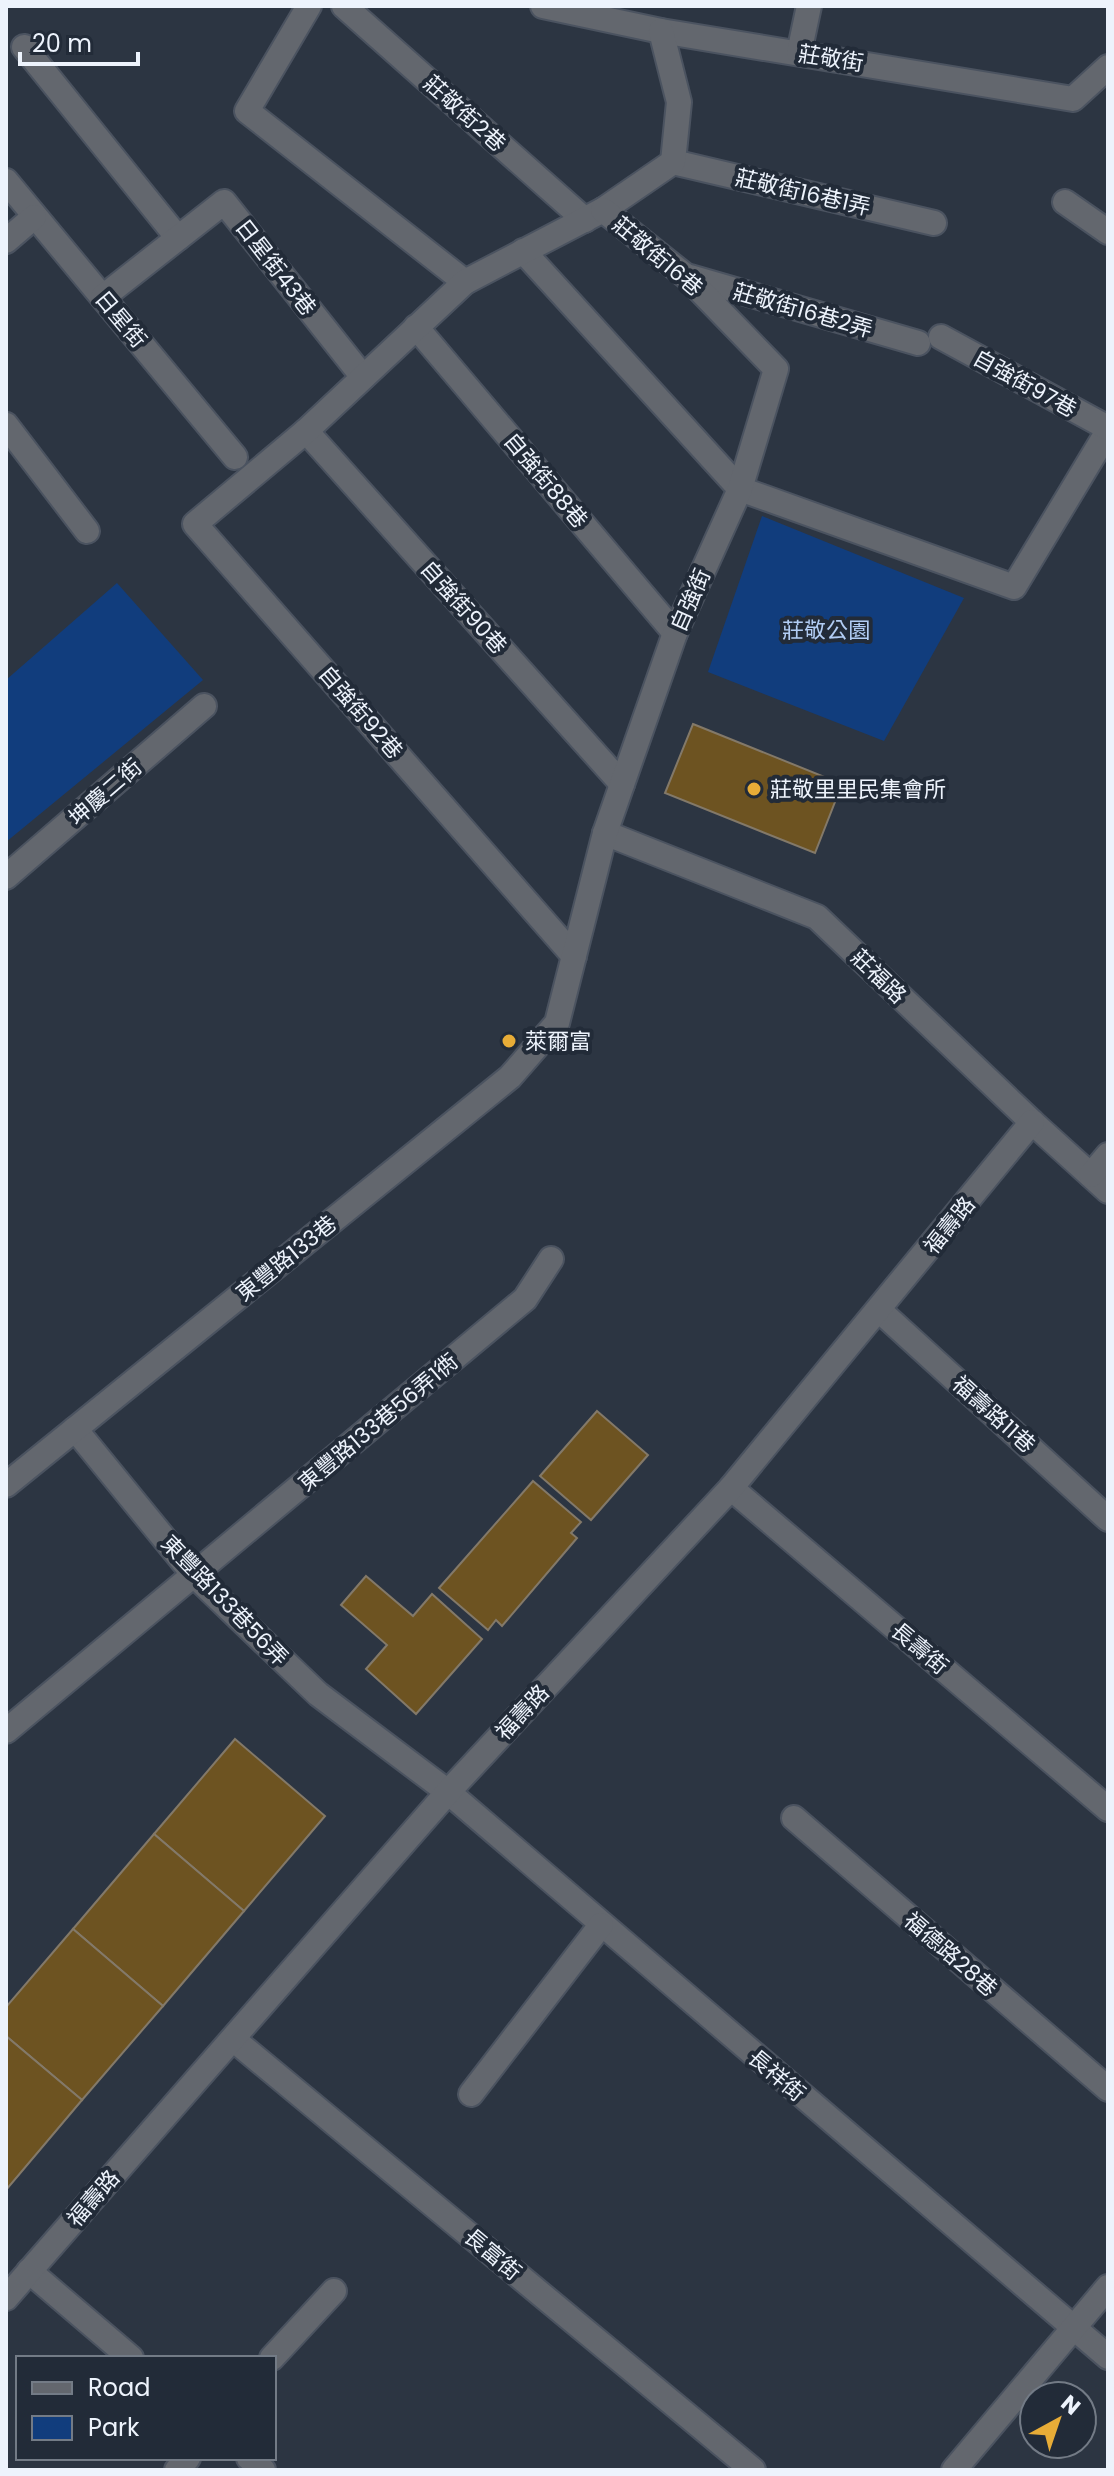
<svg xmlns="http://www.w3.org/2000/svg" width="1114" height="2476" viewBox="0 0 1114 2476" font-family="Poppins,'Noto Sans TC',sans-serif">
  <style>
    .green { fill: #113d7d }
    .building { fill: #6d5321; stroke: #837969; stroke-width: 2 }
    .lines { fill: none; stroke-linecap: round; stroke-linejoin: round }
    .minor-casing { stroke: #4b5360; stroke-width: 28 }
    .minor { stroke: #63676e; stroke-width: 24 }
    .poi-dot { fill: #e7ac37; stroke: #222b38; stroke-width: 3 }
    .labels { text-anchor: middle; stroke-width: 8; stroke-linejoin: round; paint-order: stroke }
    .street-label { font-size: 22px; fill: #edf3fc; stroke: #222b38 }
    .park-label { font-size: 22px; fill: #b2cdf4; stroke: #222b38 }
    .poi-label { font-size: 22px; fill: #edf3fc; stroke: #222b38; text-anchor: start }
  </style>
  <rect width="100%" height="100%" fill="#2c3542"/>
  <g class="green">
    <path d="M762,516L964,598L884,741L708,672Z"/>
    <path d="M117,583L203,680L6,842V680Z"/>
  </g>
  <g class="building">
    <path d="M693,724L842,784L815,853L665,793Z"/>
    <path d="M597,1411L648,1455L591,1520L540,1476Z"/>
    <path d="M533,1481L581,1522L571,1533L577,1538L502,1626L496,1620L488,1630L439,1588Z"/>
    <path d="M366,1576L413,1616L432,1594L482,1639L416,1714L366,1669L387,1645L341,1605Z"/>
    <path d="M235,1739L325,1816L244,1911L154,1834Z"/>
    <path d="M154,1834L244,1911L163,2006L73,1929Z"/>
    <path d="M73,1929L163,2006L82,2100L6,2036V2007Z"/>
    <path d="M6,2036L82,2100L6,2190Z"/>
  </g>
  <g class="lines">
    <defs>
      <g id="minor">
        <path d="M309,6L247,111L465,282"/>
        <path d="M344,6L585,220"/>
        <path d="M543,6L661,31L1073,99L1108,67"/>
        <path d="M24,47L178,238"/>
        <path d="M799,53L809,6"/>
        <path d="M673,162L934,223"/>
        <path d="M6,181L235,457"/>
        <path d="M1065,202L1108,232"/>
        <path d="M6,241L34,217"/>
        <path d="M523,251L740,489L1014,587L1108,431"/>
        <path d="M690,277L918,343"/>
        <path d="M103,297L224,202L363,377"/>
        <path d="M416,327L675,633"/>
        <path d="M941,337L1108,428"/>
        <path d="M6,425L87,531"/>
        <path d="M306,431L622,784"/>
        <path d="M605,833L817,917L1032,1122L1108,1191"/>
        <path d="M6,877L204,706"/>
        <path d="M574,956L195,524L306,431L465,282L603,210L673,162L679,102L661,31"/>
        <path d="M1091,1175L1108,1155"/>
        <path d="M879,1310L1108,1519"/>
        <path d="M75,1429L194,1575L318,1694L448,1792L1108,2357"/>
        <path d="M6,1485L510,1077L557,1023L605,833L675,633L740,489L776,369L687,277L603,210"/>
        <path d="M731,1488L1108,1809"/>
        <path d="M6,1731L525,1299L551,1259"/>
        <path d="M794,1818L1108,2089"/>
        <path d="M233,2039L753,2470"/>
        <path d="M471,2094L601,1925"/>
        <path d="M29,2271L131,2358"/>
        <path d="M6,2298L448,1792L731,1488L1032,1122"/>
        <path d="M272,2358L334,2291"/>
        <path d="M249,2458L263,2470"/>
        <path d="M177,2470L188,2458"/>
        <path d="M954,2470L1108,2287"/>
      </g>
    </defs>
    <use href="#minor" class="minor-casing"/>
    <use href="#minor" class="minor"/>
  </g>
  <g class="poi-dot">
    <circle cx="754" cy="789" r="8"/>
    <circle cx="509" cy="1041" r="8"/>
  </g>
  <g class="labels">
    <g class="street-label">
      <text transform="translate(831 58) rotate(9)" y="8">莊敬街</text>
      <text transform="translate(465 113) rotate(42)" y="8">莊敬街2巷</text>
      <text transform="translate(803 192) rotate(13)" y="8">莊敬街16巷1弄</text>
      <text transform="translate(658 256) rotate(40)" y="8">莊敬街16巷</text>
      <text transform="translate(276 267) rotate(52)" y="8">日星街43巷</text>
      <text transform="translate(803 310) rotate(16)" y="8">莊敬街16巷2弄</text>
      <text transform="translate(121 319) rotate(50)" y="8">日星街</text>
      <text transform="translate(1025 383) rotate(29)" y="8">自強街97巷</text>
      <text transform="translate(546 480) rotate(50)" y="8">自強街88巷</text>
      <text transform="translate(690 600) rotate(-66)" y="8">自強街</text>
      <text transform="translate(464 607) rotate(48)" y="8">自強街90巷</text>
      <text transform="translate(361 712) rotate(49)" y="8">自強街92巷</text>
      <text transform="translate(105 792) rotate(-41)" y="8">坤慶二街</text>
      <text transform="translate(879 976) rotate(44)" y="8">莊福路</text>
      <text transform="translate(949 1225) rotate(-51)" y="8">福壽路</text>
      <text transform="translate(286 1258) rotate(-39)" y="8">東豐路133巷</text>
      <text transform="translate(994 1414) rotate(42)" y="8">福壽路11巷</text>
      <text transform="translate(378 1422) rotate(-40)" y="8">東豐路133巷56弄1衖</text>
      <text transform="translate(225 1600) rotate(46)" y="8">東豐路133巷56弄</text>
      <text transform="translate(920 1648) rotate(40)" y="8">長壽街</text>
      <text transform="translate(522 1712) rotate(-47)" y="8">福壽路</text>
      <text transform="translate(951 1954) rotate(41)" y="8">福德路28巷</text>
      <text transform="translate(777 2075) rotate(40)" y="8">長祥街</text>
      <text transform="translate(93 2198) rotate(-49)" y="8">福壽路</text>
      <text transform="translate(493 2254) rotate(40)" y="8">長富街</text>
    </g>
    <g class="park-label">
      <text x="826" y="638">莊敬公園</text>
    </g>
    <g class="poi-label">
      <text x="770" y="797">莊敬里里民集會所</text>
      <text x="525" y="1049">萊爾富</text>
    </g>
  </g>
  <rect width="1114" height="2476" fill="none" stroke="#edf3fc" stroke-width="16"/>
  <rect x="16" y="2356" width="260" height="104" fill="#222b38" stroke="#737b86" stroke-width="2"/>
  <rect x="32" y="2382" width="40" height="12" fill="#63676e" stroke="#737b86" stroke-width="2"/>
  <text x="88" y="2396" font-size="24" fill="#edf3fc">Road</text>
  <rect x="32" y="2416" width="40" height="24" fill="#113d7d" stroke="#737b86" stroke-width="2"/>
  <text x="88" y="2436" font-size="24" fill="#edf3fc">Park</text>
  <g transform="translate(1058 2420) rotate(40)"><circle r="38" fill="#222b38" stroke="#737b86" stroke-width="2"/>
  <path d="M0-6L14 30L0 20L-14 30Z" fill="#e7ac37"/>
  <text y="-12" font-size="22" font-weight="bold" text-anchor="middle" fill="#edf3fc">N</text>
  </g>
  <path d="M20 52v12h118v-12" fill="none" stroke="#edf3fc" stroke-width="4"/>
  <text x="32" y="52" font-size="24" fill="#edf3fc" stroke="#222b38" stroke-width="6" paint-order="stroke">20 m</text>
</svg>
